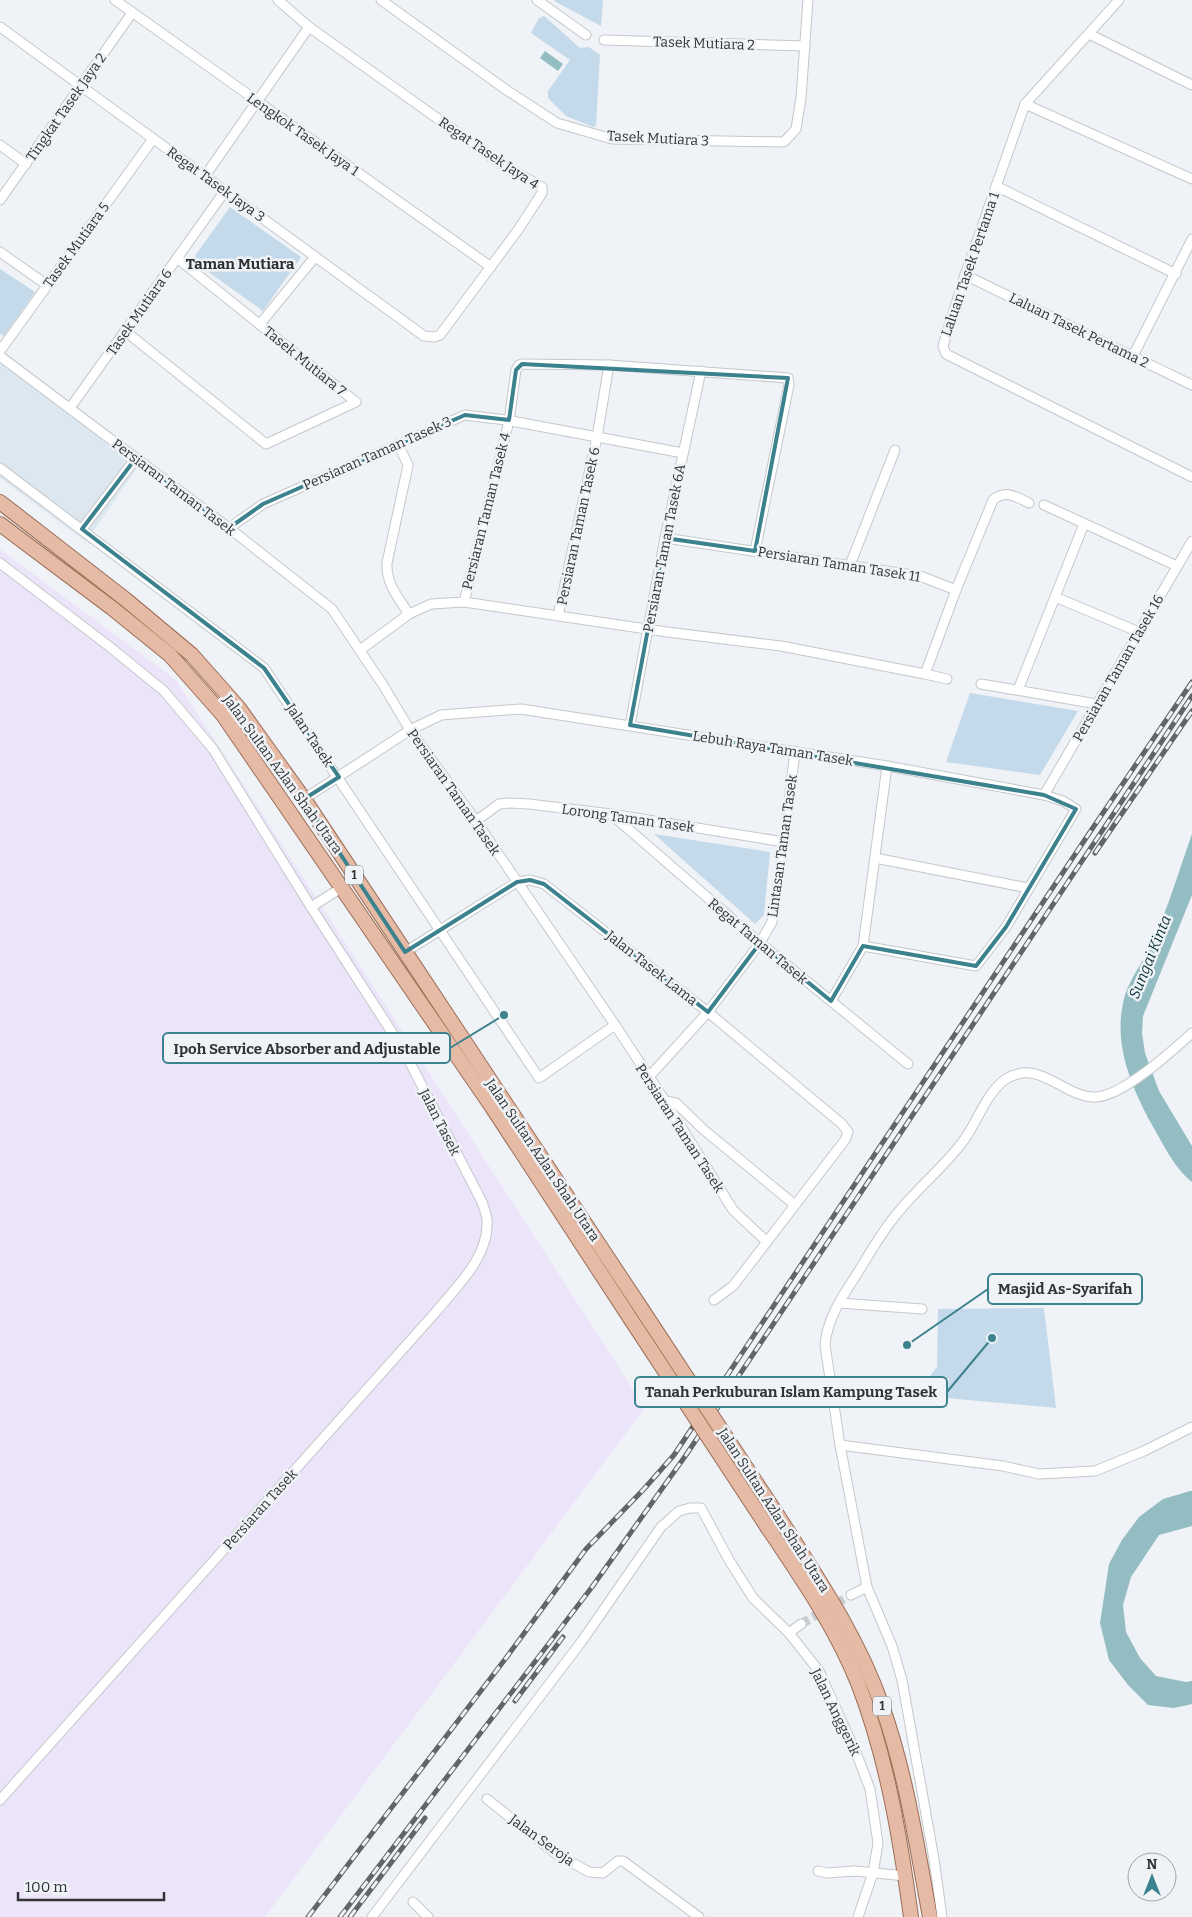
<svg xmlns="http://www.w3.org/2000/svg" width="1192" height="1917" viewBox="0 0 1192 1917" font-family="Bitter,serif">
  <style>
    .built { fill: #dde7f0 }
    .industrial { fill: #ece5fa }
    .green { fill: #c4d9e9 }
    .water { fill: #93bdc2 }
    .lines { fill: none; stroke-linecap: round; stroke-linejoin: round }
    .street-tunnel { stroke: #c9cdd0; stroke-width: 9; stroke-dasharray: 9 4.5; stroke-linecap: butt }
    .street-casing { stroke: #c4c8cb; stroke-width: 11 }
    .primary-casing { stroke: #9c6e57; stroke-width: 16 }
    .street { stroke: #fff; stroke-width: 9 }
    .primary { stroke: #e6bba6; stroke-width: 14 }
    .rail-casing { stroke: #626566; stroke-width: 5 }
    .rail { stroke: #eff3f7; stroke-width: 3; stroke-dasharray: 9; stroke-linecap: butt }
    .primary-bridge-casing { stroke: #9c6e57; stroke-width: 16; stroke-linecap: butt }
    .primary-bridge { stroke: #e6bba6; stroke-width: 14 }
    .marked { fill: none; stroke: #3c828e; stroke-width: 4; stroke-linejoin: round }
    .labels { text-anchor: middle; stroke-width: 5; stroke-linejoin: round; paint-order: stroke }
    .shield { fill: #eff3f7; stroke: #6a6d6e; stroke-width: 1 }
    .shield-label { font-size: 12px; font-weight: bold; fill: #313334 }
    .street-label { font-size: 14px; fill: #313334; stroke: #eff3f7 }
    .neighbourhood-label { font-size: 15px; font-weight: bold; fill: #2b2f31; stroke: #eff3f7 }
    .water-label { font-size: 15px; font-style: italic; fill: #093338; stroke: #eff3f7 }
    .leader { fill: none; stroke: #3c828e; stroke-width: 2 }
    .callout-dot { fill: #3c828e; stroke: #eff3f7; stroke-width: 2 }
    .callout { fill: #eff3f7; stroke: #3c828e; stroke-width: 2 }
    .callout-label { font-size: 15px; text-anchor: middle; font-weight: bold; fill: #313334 }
  </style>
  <rect width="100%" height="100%" fill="#eff3f7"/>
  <path class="built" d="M0,349L144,458L86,542L0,478Z"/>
  <path class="industrial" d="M0,549L176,680L645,1408L265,1917H0Z"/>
  <g class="green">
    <path d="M555,0H603L601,26L554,1Z"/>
    <path d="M544,16L580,48L589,47L600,55L596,126L593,127L566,116L548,98V91L570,60L531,33L539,18Z"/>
    <path d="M230,207L301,257L263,311L192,260Z"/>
    <path d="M0,269L35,292L4,336L0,334Z"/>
    <path d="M970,693L1078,711L1040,775L946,762Z"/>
    <path d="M654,834L770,852L764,915L755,924Z"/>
    <path d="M1044,1308L1056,1408L946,1398L949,1379L930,1376L937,1367L938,1309Z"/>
  </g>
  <g class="water">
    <path d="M545,51L563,64L558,71L540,58Z"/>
    <path d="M1192,834V895L1143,1016L1142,1033L1145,1053L1159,1091L1192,1146V1182C1174,1168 1162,1142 1151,1123C1131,1086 1114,1045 1123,1003C1127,982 1142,964 1151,945C1168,909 1179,870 1192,834Z"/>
    <path d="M1190,1491H1192V1526L1159,1535L1131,1577L1123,1605L1126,1632L1140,1658L1156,1676L1186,1682L1192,1681V1704L1174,1708L1148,1705L1128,1685L1109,1660L1100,1623L1109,1564L1122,1540L1139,1517L1163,1499Z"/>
  </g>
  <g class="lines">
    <path class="street-tunnel" d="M801,1624L851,1595"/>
    <defs>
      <g id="street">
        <path d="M115,0L491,267"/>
        <path d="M381,0L508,91L557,123L612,139L784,142L796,129L801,98L808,0"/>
        <path d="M537,0L586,35"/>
        <path d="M1119,0L1025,104L965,275L943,346L946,354L1192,477"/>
        <path d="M0,27L424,336L434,337L440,335L518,230L542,193V187L503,165L309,27L278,0"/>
        <path d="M1089,34L1192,85"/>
        <path d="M604,40L805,46"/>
        <path d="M1025,104L1192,179"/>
        <path d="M0,145L26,164"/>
        <path d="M205,176L309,27"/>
        <path d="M996,186L1176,274"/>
        <path d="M0,200L132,13"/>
        <path d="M0,252L47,285"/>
        <path d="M965,275L1192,385"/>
        <path d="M260,324L315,257"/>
        <path d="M125,331L266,444L356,402L177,258"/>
        <path d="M0,351L153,139"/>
        <path d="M0,356L229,528L332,609L383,685L410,730L476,821L615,1025L665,1101L733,1210L767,1242"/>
        <path d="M1133,356L1192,239"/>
        <path d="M70,408L225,191"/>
        <path d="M398,444L408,465L407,470L387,563C386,584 398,597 409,614"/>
        <path d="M0,468L264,668L539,1078L615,1025"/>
        <path d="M1044,505L1177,566"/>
        <path d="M229,528L263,504L465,415L506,420L683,453"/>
        <path d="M82,529L136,458"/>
        <path d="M0,563L110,647L164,691L213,749L311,907L404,1051L482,1202C484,1208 487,1215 487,1221C489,1257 457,1286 435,1313L0,1800"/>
        <path d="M850,565L895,450"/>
        <path d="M956,590L993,500C1006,489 1016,497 1029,503"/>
        <path d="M1055,597L1139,632"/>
        <path d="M464,602L509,421L516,370L519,365L522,364L609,365L788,378L789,385L755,551"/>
        <path d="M558,616L597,437L609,365"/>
        <path d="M360,650L409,614L431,604L464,602L667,632L781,646L925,674L956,590L920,576L665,538"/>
        <path d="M925,674L947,679"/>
        <path d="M981,684L1097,704"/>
        <path d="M1018,690L1084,524"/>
        <path d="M630,725L665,538L701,371"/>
        <path d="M1044,795L1192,541"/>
        <path d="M304,799L410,730L441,715L521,709L887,766L1044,795L1063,801L1076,809L1006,927L976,966L863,946"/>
        <path d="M611,814L760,943L908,1064"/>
        <path d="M476,821L499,804L509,803L529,804L611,814L784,842"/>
        <path d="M875,858L1028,888"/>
        <path d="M311,907L341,888"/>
        <path d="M405,952L517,882L530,880L544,884L708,1012L842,1124L848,1132L845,1140L733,1286L714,1300"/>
        <path d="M831,1001L863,946L887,766"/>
        <path d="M648,1078L708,1012L760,943L772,922L784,842L795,751"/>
        <path d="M665,1101L676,1103L704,1130L795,1205"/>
        <path d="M839,1303L922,1309"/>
        <path d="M840,1445L1003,1466L1039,1474L1095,1471L1144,1451L1192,1427"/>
        <path d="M851,1595L867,1587"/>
        <path d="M789,1633L801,1624"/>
        <path d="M487,1799L555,1853L589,1872L603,1873L618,1861H623L699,1917"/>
        <path d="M818,1871L827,1873L855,1871L906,1876"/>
        <path d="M413,1902L428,1917"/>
        <path d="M372,1917L582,1641L661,1527L679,1511L690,1508H701L729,1560L753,1598L789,1633L819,1671L857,1755L870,1789L878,1843L873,1873L858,1917"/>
        <path d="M942,1917L934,1859L902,1680L892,1646L867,1587L840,1445L825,1345C827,1320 841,1298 855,1277C867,1258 878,1238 892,1220C913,1192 940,1171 961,1144C976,1126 986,1092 1006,1079C1039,1058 1063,1097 1095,1097C1122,1097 1172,1051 1192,1033"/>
      </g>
      <g id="primary">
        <path d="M0,502L125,599L192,655L238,707L304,799L641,1308"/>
        <path d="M0,524L112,608L170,655L223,715L492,1107L630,1318"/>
        <path d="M778,1516C817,1577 858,1637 882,1706C906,1773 917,1847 930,1917"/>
        <path d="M768,1528C801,1577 836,1628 858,1683C887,1758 900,1837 911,1917"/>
      </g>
    </defs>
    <use href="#street" class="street-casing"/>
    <use href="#primary" class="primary-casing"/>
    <use href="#street" class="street"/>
    <use href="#primary" class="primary"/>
    <defs>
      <g id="rail">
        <path d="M1095,853L1192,711"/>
        <path d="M515,1701L563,1637"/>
        <path d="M308,1917L506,1658L586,1549L644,1489L674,1455L1088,835L1192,682"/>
        <path d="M340,1917L592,1587L686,1455L1192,696"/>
        <path d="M350,1917L425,1818"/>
      </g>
    </defs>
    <use href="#rail" class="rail-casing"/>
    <use href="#rail" class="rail"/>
    <defs>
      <g id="primary-bridge">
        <path d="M641,1308L778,1516"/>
        <path d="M630,1318L768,1528"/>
      </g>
    </defs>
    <use href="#primary-bridge" class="primary-bridge-casing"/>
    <use href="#primary-bridge" class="primary-bridge"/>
  </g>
  <path class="marked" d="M522,364L788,378L755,551L665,538L630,725L1044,795L1076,809L1006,927L976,966L863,946L831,1001L760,943L708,1012L544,884L530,880L517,882L405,952L304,799L339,777L264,668L82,529L136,458L229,528L263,504L465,415L509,420L516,370Z"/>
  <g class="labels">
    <g class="shield">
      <rect x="345" y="865.5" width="18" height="19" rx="4"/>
      <rect x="873" y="1696.5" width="18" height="19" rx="4"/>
    </g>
    <g class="shield-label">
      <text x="354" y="879">1</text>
      <text x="882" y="1710">1</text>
    </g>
    <g class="street-label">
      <text transform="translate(704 43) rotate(2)" y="5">Tasek Mutiara 2</text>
      <text transform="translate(66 107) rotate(-55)" y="5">Tingkat Tasek Jaya 2</text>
      <text transform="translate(303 134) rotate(35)" y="5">Lengkok Tasek Jaya 1</text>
      <text transform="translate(658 138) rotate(3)" y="5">Tasek Mutiara 3</text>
      <text transform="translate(489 153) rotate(34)" y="5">Regat Tasek Jaya 4</text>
      <text transform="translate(216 184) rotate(36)" y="5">Regat Tasek Jaya 3</text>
      <text transform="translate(76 245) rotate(-54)" y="5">Tasek Mutiara 5</text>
      <text transform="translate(970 264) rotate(-71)" y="5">Laluan Tasek Pertama 1</text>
      <text transform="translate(139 312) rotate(-55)" y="5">Tasek Mutiara 6</text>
      <text transform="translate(1079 330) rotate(26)" y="5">Laluan Tasek Pertama 2</text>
      <text transform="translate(305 361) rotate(39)" y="5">Tasek Mutiara 7</text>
      <text transform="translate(377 453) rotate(-24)" y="5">Persiaran Taman Tasek 3</text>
      <text transform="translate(174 487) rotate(37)" y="5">Persiaran Taman Tasek</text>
      <text transform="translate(486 511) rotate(-76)" y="5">Persiaran Taman Tasek 4</text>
      <text transform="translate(578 526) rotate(-78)" y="5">Persiaran Taman Tasek 6</text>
      <text transform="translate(664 548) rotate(-79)" y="5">Persiaran Taman Tasek 6A</text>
      <text transform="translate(839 564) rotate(9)" y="5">Persiaran Taman Tasek 11</text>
      <text transform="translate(1118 668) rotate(-60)" y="5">Persiaran Taman Tasek 16</text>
      <text transform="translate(310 735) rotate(56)" y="5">Jalan Tasek</text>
      <text transform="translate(773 748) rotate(9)" y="5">Lebuh Raya Taman Tasek</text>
      <text transform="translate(283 774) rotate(54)" y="5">Jalan Sultan Azlan Shah Utara</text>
      <text transform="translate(454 792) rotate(55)" y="5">Persiaran Taman Tasek</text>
      <text transform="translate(628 818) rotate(8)" y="5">Lorong Taman Tasek</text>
      <text transform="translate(782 846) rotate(-82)" y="5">Lintasan Taman Tasek</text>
      <text transform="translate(758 941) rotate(40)" y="5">Regat Taman Tasek</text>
      <text transform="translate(652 968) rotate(38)" y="5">Jalan Tasek Lama</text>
      <text transform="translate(440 1122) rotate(63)" y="5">Jalan Tasek</text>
      <text transform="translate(680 1128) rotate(57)" y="5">Persiaran Taman Tasek</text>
      <text transform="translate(543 1160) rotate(56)" y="5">Jalan Sultan Azlan Shah Utara</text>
      <text transform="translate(260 1509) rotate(-48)" y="5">Persiaran Tasek</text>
      <text transform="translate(774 1510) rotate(57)" y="5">Jalan Sultan Azlan Shah Utara</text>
      <text transform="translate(836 1712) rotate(64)" y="5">Jalan Anggerik</text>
      <text transform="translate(542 1840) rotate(36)" y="5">Jalan Seroja</text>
    </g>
    <g class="neighbourhood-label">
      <text x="240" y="269">Taman Mutiara</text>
    </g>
    <g class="water-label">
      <text transform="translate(1150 957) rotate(-68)" y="5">Sungai Kinta</text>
    </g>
  </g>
  <path class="leader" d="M504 1015L450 1048M907 1345L988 1289M992 1338L947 1392"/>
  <g class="callout-dot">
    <circle cx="504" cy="1015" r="5"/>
    <circle cx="907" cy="1345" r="5"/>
    <circle cx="992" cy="1338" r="5"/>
  </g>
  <g class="callout">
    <rect x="163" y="1033" width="287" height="30" rx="5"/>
    <rect x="988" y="1274" width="154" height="30" rx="5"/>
    <rect x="635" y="1377" width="312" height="30" rx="5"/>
  </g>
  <g class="callout-label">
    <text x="307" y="1054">Ipoh Service Absorber and Adjustable</text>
    <text x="1065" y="1294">Masjid As-Syarifah</text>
    <text x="791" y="1397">Tanah Perkuburan Islam Kampung Tasek</text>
  </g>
  <g transform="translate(1152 1877)"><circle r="24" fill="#eff3f7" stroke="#a3a6a9"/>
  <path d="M0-4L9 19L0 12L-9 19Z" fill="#3c828e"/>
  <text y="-8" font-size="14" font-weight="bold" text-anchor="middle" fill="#313334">N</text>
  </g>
  <path d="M18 1892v8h146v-8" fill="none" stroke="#313334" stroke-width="2.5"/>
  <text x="25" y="1892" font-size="15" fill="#313334" stroke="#eff3f7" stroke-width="4" paint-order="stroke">100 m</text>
</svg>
